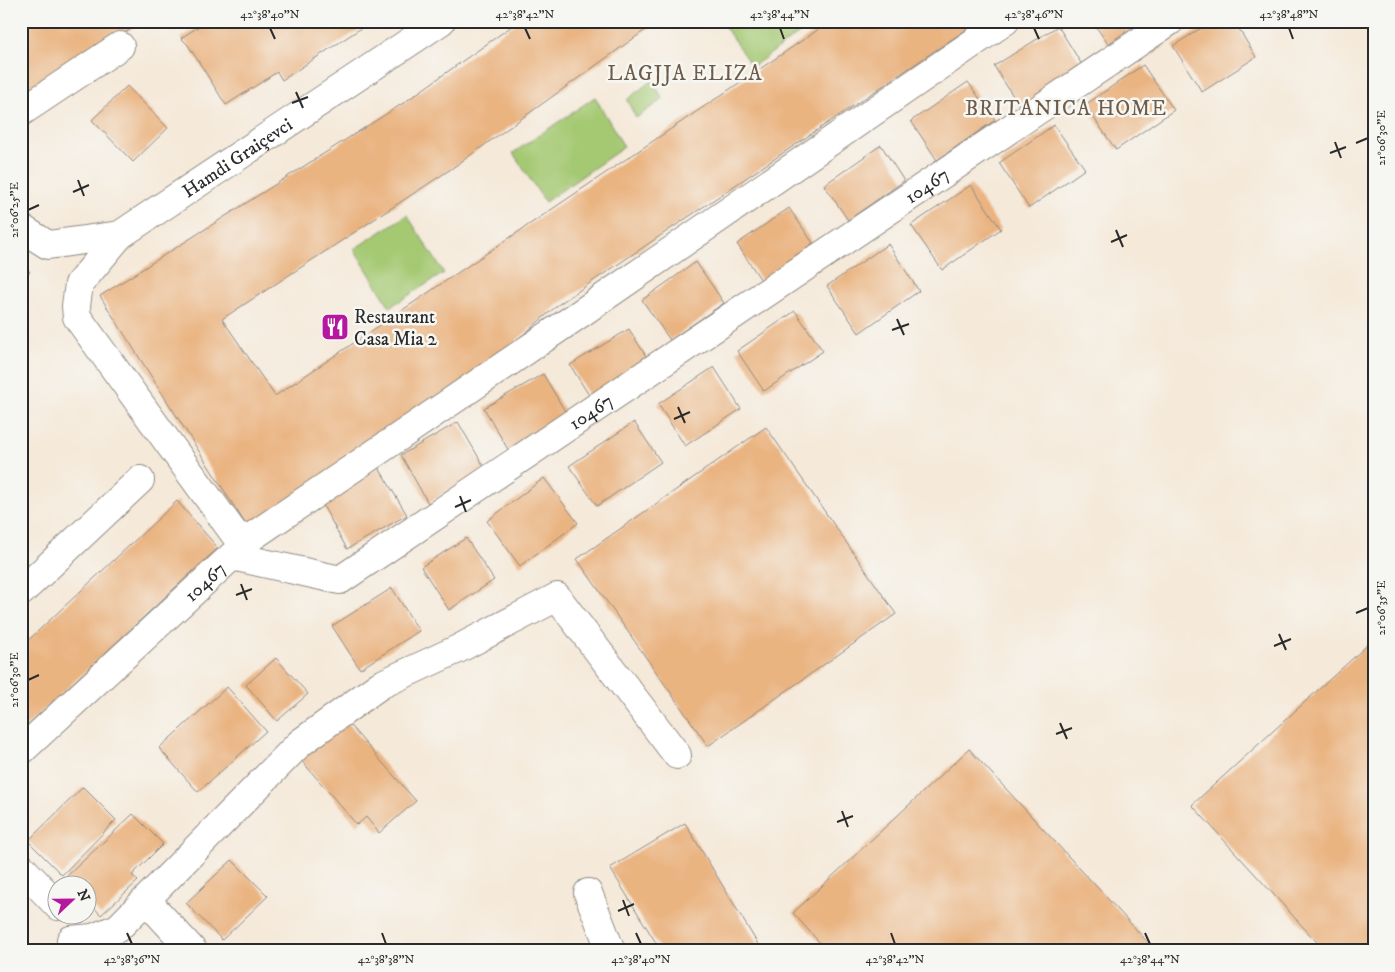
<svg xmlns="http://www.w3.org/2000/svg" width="1395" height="972" viewBox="0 0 1395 972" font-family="'IM FELL DW Pica',serif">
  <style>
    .green { fill: #a5c973; stroke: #687a4f }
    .building { fill: #eab481 }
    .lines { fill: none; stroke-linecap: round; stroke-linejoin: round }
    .minor-casing { stroke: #908a82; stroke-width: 30 }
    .minor { stroke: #fff; stroke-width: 28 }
    .ticks { fill: none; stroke: #2b2b2b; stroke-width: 2 }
    .labels { text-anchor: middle; stroke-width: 5; stroke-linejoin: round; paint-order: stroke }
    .street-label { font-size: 19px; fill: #2b2b2b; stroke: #f6f6f2 }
    .poi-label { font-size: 19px; fill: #2b2b2b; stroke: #f6f6f2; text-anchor: start }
    .quarter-label { font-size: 21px; letter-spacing: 1px; fill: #6e5b49; stroke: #f6f6f2 }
    .neatline { fill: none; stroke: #2b2b2b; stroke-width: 2 }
    .ticks-label { font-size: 12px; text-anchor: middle; fill: #2b2b2b }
  </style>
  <rect width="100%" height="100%" fill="#f6f6f2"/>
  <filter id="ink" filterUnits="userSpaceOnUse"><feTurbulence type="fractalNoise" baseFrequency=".02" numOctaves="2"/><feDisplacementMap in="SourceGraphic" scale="10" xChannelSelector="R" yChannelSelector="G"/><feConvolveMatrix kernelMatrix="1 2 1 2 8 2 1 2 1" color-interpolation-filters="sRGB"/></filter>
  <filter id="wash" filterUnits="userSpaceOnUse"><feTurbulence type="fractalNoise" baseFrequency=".0096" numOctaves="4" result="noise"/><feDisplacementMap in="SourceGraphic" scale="20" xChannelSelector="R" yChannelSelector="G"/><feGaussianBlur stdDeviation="1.12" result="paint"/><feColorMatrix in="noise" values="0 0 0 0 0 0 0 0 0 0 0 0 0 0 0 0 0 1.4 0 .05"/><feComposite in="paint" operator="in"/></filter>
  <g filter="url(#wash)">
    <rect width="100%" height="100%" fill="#f5e9d9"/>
    <g class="green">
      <path d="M721,21H816L752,67Z"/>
      <path d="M652,80L663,99L636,118L627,100Z"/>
      <path d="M595,97L624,147L545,202L513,153Z"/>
      <path d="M407,215L444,273L390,307L354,249Z"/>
    </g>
    <g id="blocks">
      <g class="building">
        <path d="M21,21H144L21,98Z"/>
        <path d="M207,21H372L282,80L277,72L226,105L188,45L181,38Z"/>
        <path d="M519,21H658L451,169L222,319L275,396L831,21H979L559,304L453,395L248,528L100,296L405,102Z"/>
        <path d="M1092,21H1141L1108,44Z"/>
        <path d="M1212,21H1234L1256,57L1202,92L1173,46Z"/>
        <path d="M1058,26L1084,68L1020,107L994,66Z"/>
        <path d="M1143,65L1174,110L1116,150L1085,105Z"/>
        <path d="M968,82L995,120L937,160L911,121Z"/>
        <path d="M127,86L168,128L133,162L92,120Z"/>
        <path d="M1054,125L1085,169L1029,208L999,163Z"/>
        <path d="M881,145L904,181L848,220L824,185Z"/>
        <path d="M971,185L1001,229L942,270L911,225Z"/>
        <path d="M789,208L813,243L761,280L737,244Z"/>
        <path d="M888,244L919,291L859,333L827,286Z"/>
        <path d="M21,261L30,272L21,280Z"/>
        <path d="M696,262L724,303L670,340L642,300Z"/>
        <path d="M795,311L823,351L764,391L737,351Z"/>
        <path d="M629,329L651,364L592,400L570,365Z"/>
        <path d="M714,367L741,409L685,446L658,404Z"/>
        <path d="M543,374L569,418L510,453L484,408Z"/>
        <path d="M458,422L486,470L428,503L401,455Z"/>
        <path d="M634,422L661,462L597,506L569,466Z"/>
        <path d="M766,427L896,614L708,746L577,559Z"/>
        <path d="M379,468L407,515L347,549L321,502Z"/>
        <path d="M544,478L578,523L520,566L487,521Z"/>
        <path d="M177,501L218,548L21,731V647Z"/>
        <path d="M466,538L494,580L449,610L421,567Z"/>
        <path d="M392,588L419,631L360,669L332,626Z"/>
        <path d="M1374,639V951H1325L1192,805Z"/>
        <path d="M276,658L308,694L277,721L246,685Z"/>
        <path d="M227,687L266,731L198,792L159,748Z"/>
        <path d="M346,721L416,801L379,833L366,817L357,825L301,760Z"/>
        <path d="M969,749L1156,951H827L793,913Z"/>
        <path d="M83,787L116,820L62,875L28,841Z"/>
        <path d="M133,814L163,844L132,875L138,881L101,915L88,901V884H72L65,878Z"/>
        <path d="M685,823L762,951H661L610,868Z"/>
        <path d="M232,860L268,896L222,940L186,903Z"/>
      </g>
    </g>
  </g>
  <g filter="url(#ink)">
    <use href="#blocks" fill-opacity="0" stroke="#908a82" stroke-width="1"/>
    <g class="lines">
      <defs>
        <g id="minor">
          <path d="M21,112L120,46"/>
          <path id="s1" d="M21,228L48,245L120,235L441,21"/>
          <path d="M120,235L79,284L76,306L77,317L236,536L250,538L568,322L1005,21"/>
          <path d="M21,592L140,480"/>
          <path id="s2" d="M21,751L232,556L340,580L1170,21"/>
          <path d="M21,867L58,906"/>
          <path d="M588,893L611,951"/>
          <path d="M147,901L193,951"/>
          <path d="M71,940L93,938L118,928L300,743L380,685L458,649L557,597L677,755"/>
        </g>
      </defs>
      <use href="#minor" class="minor-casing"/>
      <use href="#minor" class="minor"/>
    </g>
  </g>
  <path class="ticks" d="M270,28L275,39M525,28L530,39M780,28L784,39M1034,28L1039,39M1289,28L1293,39M296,92L303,108M292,103L308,97M1335,142L1341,158M1356,143L1368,138M1330,153L1346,147M78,180L84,196M73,192L89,185M28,210L39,205M1116,230L1123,247M1111,242L1127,235M897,319L904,335M892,330L909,324M678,407L685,423M674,419L690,412M460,496L466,512M455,507L471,500M241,584L247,600M236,595L252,589M1356,613L1368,608M1279,634L1286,650M1274,646L1291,639M28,680L39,675M1060,723L1067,739M1056,734L1072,728M842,811L848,827M837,822L853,816M623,900L629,916M618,911L634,904M127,933L132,944M382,933L386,944M636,933L641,944M891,933L895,944M1145,933L1150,944"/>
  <defs>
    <symbol id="restaurant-square" viewBox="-11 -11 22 22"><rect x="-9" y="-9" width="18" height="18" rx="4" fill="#b5179e" stroke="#f6f6f2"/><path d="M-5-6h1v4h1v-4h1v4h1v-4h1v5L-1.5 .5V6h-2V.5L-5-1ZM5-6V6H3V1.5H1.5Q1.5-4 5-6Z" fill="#fff"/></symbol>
  </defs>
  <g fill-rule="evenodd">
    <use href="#restaurant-square" x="319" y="311" width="32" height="32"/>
  </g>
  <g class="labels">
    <g class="street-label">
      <text dy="7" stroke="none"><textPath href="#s1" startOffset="245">Hamdi Graiçevci</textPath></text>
      <text dy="7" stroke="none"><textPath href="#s2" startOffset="1105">10467</textPath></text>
      <text dy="7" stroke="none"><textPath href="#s2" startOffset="700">10467</textPath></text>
      <text dy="7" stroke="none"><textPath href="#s2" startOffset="250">10467</textPath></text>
    </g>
    <g class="poi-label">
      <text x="354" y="323">Restaurant<tspan x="354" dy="22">Casa Mia 2</tspan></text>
    </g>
    <g class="quarter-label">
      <text x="685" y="80">LAGJJA ELIZA</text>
      <text x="1066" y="115">BRITANICA HOME</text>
    </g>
  </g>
  <rect width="1395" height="972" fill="none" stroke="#f6f6f2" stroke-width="55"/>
  <g transform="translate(72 900) rotate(68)"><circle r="24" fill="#f6f6f2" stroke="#a5a5a2"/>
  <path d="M0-4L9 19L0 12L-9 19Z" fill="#b5179e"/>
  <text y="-8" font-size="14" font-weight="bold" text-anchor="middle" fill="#2b2b2b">N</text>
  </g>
  <rect x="28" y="28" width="1340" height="916" class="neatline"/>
  <g class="ticks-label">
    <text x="270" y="18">42°38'40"N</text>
    <text x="525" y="18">42°38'42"N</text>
    <text x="780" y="18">42°38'44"N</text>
    <text x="1034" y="18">42°38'46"N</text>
    <text x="1289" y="18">42°38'48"N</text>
    <text transform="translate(1381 138) rotate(-90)" y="4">21°06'30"E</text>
    <text transform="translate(14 210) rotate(-90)" y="4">21°06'25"E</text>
    <text transform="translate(1381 608) rotate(-90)" y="4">21°06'35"E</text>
    <text transform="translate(14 680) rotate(-90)" y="4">21°06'30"E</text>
    <text x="132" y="963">42°38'36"N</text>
    <text x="386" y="963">42°38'38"N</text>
    <text x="641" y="963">42°38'40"N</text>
    <text x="895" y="963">42°38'42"N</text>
    <text x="1150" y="963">42°38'44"N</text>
  </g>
</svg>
